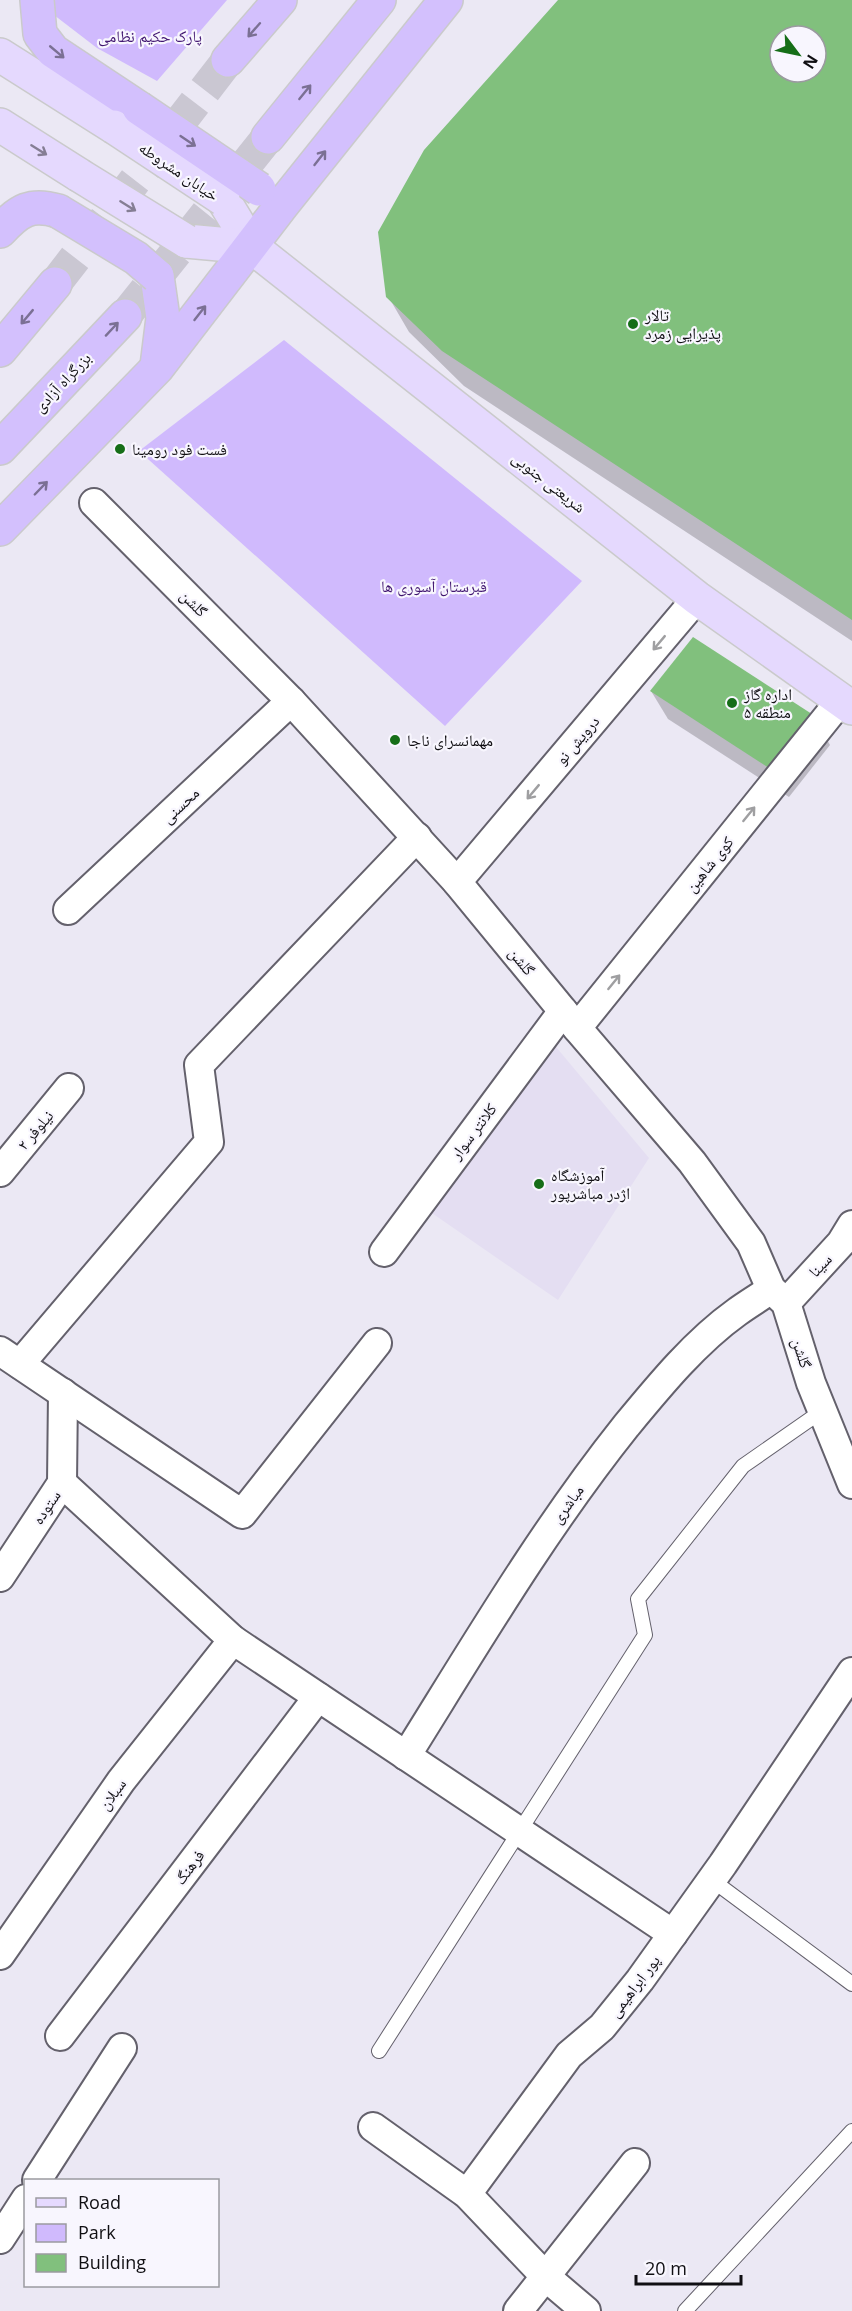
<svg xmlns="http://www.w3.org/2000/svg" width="852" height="2311" viewBox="0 0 852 2311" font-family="'Open Sans','Noto Naskh Arabic',sans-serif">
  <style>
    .built { fill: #e4def2 }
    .green { fill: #d0bafd }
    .shadow { fill: #0003; fill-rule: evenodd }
    .building { fill: #81c07d; fill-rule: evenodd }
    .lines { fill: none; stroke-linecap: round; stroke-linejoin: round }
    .highway-tunnel { stroke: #cac7d2; stroke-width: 33; stroke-dasharray: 33 16; stroke-linecap: butt }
    .lane-casing { stroke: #64616c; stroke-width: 16 }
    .street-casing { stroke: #64616c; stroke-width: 32 }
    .primary-casing { stroke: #cacacb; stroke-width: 36 }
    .highway-casing { stroke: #cacacb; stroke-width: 36 }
    .lane { stroke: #fff; stroke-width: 14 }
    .street { stroke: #fff; stroke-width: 28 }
    .primary { stroke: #e5d9fe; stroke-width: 33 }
    .highway { stroke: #d3c0fd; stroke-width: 33 }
    .primary-bridge-casing { stroke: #cacacb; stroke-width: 36; stroke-linecap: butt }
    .highway-bridge-casing { stroke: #cacacb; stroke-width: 36; stroke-linecap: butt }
    .primary-bridge { stroke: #e5d9fe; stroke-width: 33 }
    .highway-bridge { stroke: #d3c0fd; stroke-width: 33 }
    .oneway { stroke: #7b7094 }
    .oneway2 { stroke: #857e94 }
    .oneway3 { stroke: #9f9fa1 }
    .poi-dot { fill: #166e18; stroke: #f8f6fe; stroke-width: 2 }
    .labels { text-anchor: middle; stroke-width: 4.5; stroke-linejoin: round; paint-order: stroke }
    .park-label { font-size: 16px; fill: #401570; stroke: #f8f6fe }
    .street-label { font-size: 16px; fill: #100f13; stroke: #f8f6fe }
    .poi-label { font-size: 16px; fill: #100f13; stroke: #f8f6fe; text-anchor: start }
  </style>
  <rect width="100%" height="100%" fill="#ebe8f4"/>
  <path class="built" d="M551,1041L649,1158L558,1300L426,1209Z"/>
  <g class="green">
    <path d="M42,0H227L157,81L97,48L41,5Z"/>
    <path d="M284,340L582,581L445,726L139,451Z"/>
  </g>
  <g class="shadow">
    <path d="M560,0H852V641L464,386L409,332L388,296ZM780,36H816V72H780Z"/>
    <path d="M651,691L814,717L830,745L789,797L668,719Z"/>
  </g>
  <g class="building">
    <path d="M558,0H852V620L442,351L386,297L378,232L424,150ZM780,36H816V72H780Z"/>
    <path d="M693,637L815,716L772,770L650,691Z"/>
  </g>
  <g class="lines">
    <g class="highway-tunnel">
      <path d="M55,284L228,60"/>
      <path d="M125,316L268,137"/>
    </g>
    <defs>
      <g id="lane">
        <path d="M712,1880L852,1984"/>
        <path d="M379,2051L645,1635L638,1599L743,1466L822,1411"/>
        <path d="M685,2311L852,2131"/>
      </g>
      <g id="street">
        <path d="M94,503L291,701L457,882L577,1028L692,1162L751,1243L771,1289L786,1303L811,1383L852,1484"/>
        <path d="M457,882L697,598"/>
        <path d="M68,910L291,701"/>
        <path d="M577,1028L841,700"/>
        <path d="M0,1172L69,1088"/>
        <path d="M384,1252L563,1011"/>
        <path d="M786,1303L841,1243L852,1225"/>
        <path d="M0,1351L242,1514L377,1343"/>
        <path d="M20,1364L209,1142L199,1065L417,837"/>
        <path d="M62,1483L233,1640L673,1934"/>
        <path d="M0,1577L62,1483L63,1393"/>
        <path d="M406,1756C476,1644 543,1530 626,1426C659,1386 695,1342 737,1312C748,1304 760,1297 771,1289"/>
        <path d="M0,1955L121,1781L233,1640"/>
        <path d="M60,2036L318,1697"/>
        <path d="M373,2127L467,2194L546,2277L586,2311"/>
        <path d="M37,2180L122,2048"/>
        <path d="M467,2194L569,2055L602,2027L640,1980L723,1864L852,1672"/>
        <path d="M0,2239L26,2199"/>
        <path d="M518,2311L635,2163"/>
      </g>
      <g id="primary">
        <path d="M0,55L114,127"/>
        <path d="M0,125L79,175"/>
        <path d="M223,199L252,247L697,598L852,708"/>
        <path d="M186,241L252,247"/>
      </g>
      <g id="highway">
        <path d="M37,0L40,34L53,51L139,108"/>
        <path d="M228,60L280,0"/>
        <path d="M268,137L379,0"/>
        <path d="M0,231C19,210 31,203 58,211"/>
        <path d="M0,350L55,284"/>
        <path d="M157,366L163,318L157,276"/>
        <path d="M0,448L125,316"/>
        <path d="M0,529L157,368L282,205L446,0"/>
      </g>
    </defs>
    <use href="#lane" class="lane-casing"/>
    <use href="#street" class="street-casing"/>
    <use href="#primary" class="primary-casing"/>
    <use href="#highway" class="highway-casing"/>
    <use href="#lane" class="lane"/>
    <use href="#street" class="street"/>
    <use href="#primary" class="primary"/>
    <use href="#highway" class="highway"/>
    <defs>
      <g id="primary-bridge">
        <path d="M114,127L223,199"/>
        <path d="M79,175L186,241"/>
      </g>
      <g id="highway-bridge">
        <path d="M139,108L259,189"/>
        <path d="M58,211L136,258L157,276"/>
      </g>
    </defs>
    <use href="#primary-bridge" class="primary-bridge-casing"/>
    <use href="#highway-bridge" class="highway-bridge-casing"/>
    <use href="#primary-bridge" class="primary-bridge"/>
    <use href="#highway-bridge" class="highway-bridge"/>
  </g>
  <defs><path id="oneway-shaft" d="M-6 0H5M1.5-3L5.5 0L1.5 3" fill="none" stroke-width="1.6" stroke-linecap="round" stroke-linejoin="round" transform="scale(1.5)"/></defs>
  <g class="oneway">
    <use href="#oneway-shaft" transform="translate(254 30) rotate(131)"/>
    <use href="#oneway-shaft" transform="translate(57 52) rotate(40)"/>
    <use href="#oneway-shaft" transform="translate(305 92) rotate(-51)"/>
    <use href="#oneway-shaft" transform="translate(188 141) rotate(34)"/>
    <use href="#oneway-shaft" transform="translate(320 158) rotate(-52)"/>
    <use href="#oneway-shaft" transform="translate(200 313) rotate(-52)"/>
    <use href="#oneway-shaft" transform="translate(27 317) rotate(130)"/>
    <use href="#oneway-shaft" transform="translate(112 329) rotate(-47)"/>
    <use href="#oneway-shaft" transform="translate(41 488) rotate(-46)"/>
  </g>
  <g class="oneway2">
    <use href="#oneway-shaft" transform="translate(39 150) rotate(32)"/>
    <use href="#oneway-shaft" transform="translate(128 206) rotate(32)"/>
  </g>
  <g class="oneway3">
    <use href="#oneway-shaft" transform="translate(659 643) rotate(130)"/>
    <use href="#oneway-shaft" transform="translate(533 792) rotate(130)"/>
    <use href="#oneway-shaft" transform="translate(749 814) rotate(-51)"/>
    <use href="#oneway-shaft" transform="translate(614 982) rotate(-51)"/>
  </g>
  <g class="poi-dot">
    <circle cx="633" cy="324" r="6"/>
    <circle cx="120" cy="449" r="6"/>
    <circle cx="732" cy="703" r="6"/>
    <circle cx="395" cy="740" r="6"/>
    <circle cx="539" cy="1184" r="6"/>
  </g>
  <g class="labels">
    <g class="park-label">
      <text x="150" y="42">پارک حکیم نظامی</text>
      <text x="434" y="592">قبرستان آسوری ها</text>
    </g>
    <g class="street-label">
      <text transform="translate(179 171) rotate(34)" y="6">خیابان مشروطه</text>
      <text transform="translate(62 382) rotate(-47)" y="6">بزرگراه آزادی</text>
      <text transform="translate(549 482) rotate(38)" y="6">شریعتی جنوبی</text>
      <text transform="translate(194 603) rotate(45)" y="6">گلشن</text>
      <text transform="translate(577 740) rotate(-50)" y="6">درویش نو</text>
      <text transform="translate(180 805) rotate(-43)" y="6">محسنی</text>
      <text transform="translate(709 864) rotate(-51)" y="6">کوی شاهین</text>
      <text transform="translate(522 961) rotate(51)" y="6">گلشن</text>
      <text transform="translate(35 1130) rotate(-50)" y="6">نیلوفر ۲</text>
      <text transform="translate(473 1131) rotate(-53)" y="6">کلانتر سوار</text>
      <text transform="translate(820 1265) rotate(-47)" y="6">سینا</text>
      <text transform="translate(802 1353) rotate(72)" y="6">گلشن</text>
      <text transform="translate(567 1504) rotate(-54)" y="6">مباشری</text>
      <text transform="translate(46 1507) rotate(-56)" y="6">ستوده</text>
      <text transform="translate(112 1794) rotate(-54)" y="6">سبلان</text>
      <text transform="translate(189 1867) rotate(-53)" y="6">فرهنگ</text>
      <text transform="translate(634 1986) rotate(-53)" y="6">پور ابراهیمی</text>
    </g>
    <g class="poi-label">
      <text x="645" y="321">تالار<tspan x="645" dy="18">پذیرایی زمرد</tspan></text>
      <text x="132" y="455">فست فود رومینا</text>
      <text x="744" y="700">اداره گاز<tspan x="744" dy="18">منطقه ۵</tspan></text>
      <text x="407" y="746">مهمانسرای ناجا</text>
      <text x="551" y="1181">آموزشگاه<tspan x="551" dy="18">اژدر مباشرپور</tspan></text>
    </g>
  </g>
  <rect x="24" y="2179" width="195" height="108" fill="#f8f6fe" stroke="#9b9aa0" stroke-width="1.5"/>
  <rect x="36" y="2198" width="30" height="9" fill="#e5d9fe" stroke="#9b9aa0" stroke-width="1.5"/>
  <text x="78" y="2209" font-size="18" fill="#100f13">Road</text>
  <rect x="36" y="2224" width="30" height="18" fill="#d0bafd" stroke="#9b9aa0" stroke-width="1.5"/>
  <text x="78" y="2239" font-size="18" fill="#100f13">Park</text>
  <rect x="36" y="2254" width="30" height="18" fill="#81c07d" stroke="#9b9aa0" stroke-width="1.5"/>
  <text x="78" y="2269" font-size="18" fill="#100f13">Building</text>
  <g transform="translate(798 54) rotate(122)"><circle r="28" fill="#f8f6fe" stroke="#9b9aa0" stroke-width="1.5"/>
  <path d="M0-4.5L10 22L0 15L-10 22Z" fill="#166e18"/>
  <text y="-9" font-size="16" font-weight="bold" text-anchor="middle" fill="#100f13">N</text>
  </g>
  <path d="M636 2275v9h105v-9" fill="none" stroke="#100f13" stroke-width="3"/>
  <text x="645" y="2275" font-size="18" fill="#100f13" stroke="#f8f6fe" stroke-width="4.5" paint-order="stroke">20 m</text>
</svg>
